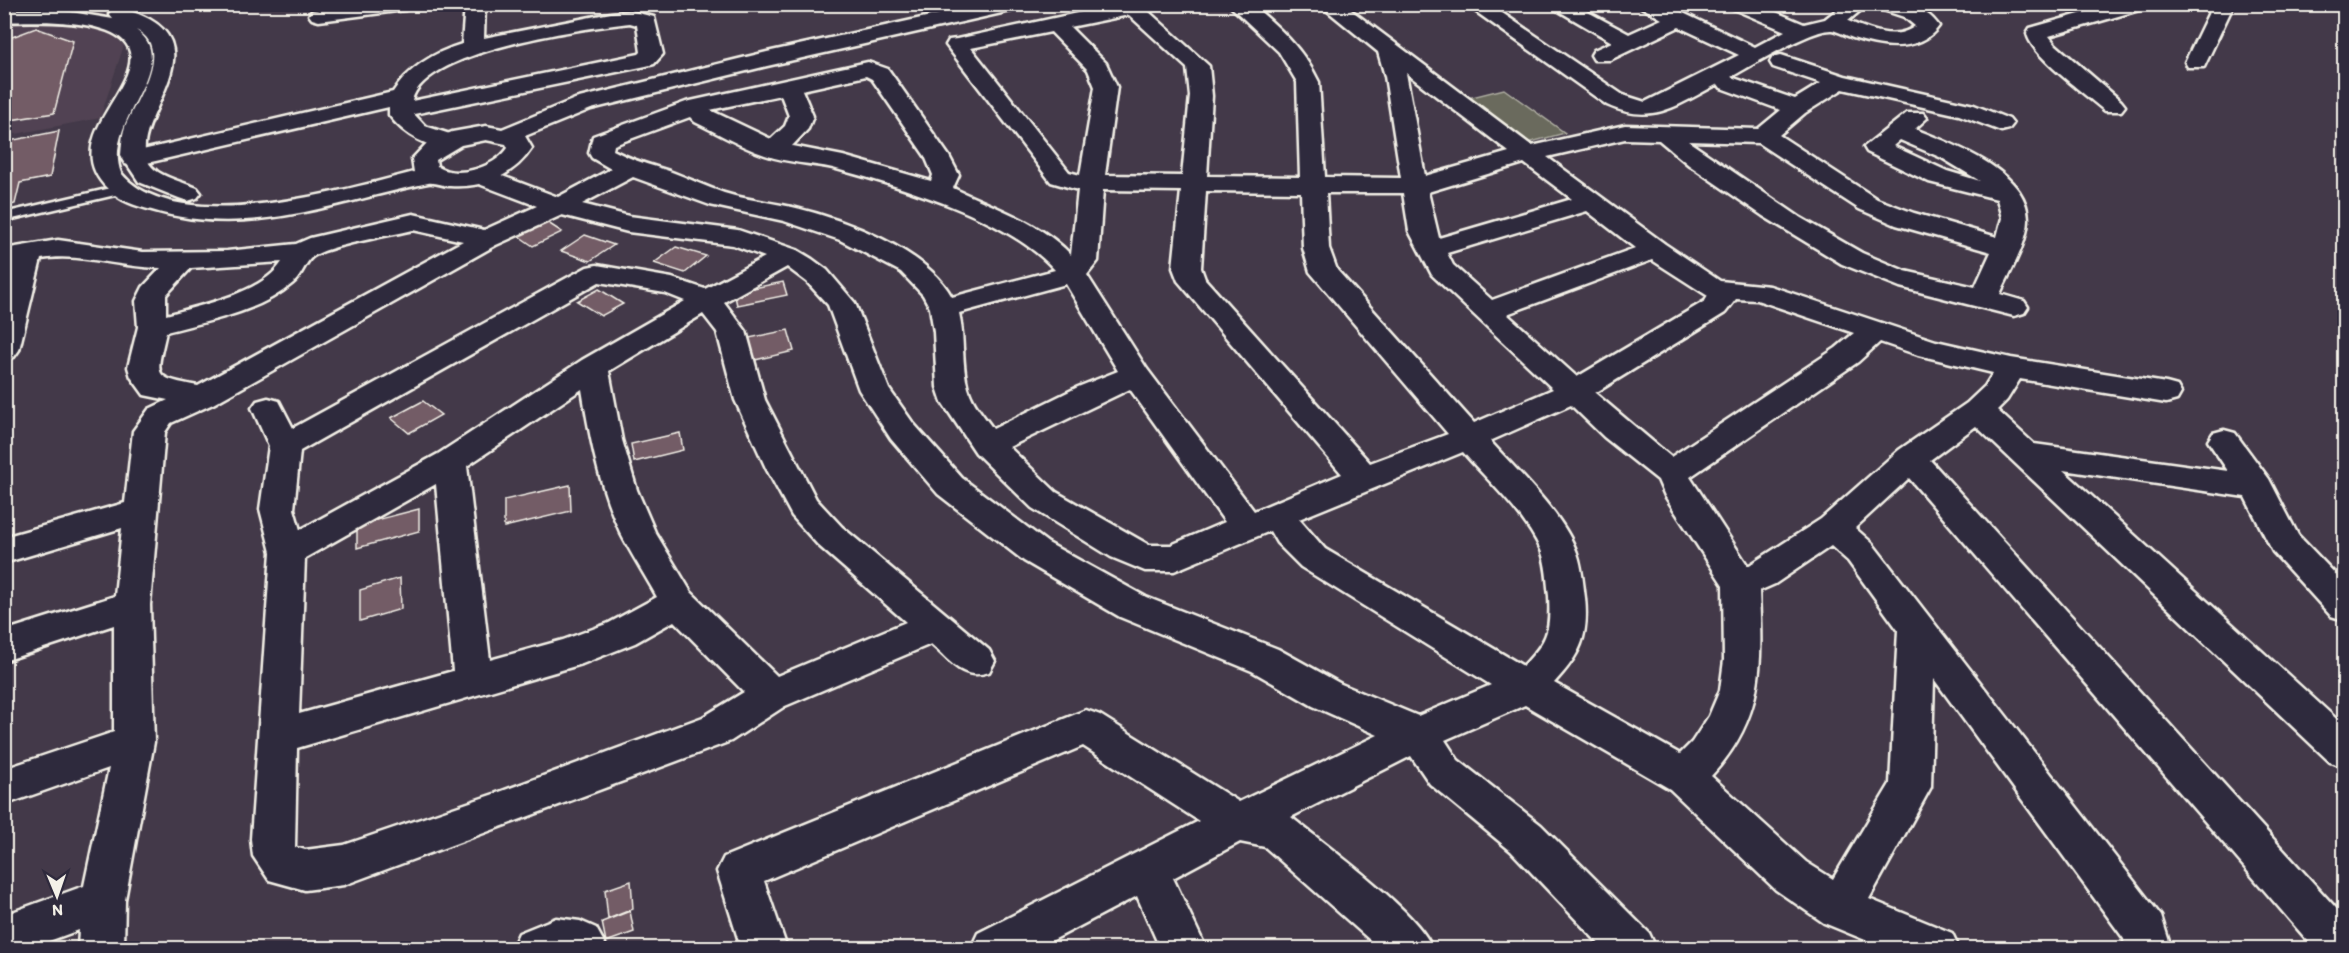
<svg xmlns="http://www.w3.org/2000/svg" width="2349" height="953" viewBox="0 0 2349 953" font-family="Itim,sans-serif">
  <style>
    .built { fill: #514352 }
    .green { fill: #6a6b5d; stroke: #afaea2; stroke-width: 1.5 }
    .building { fill: #735b66; stroke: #f4f1e8; stroke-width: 1.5 }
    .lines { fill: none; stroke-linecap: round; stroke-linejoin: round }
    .service-casing { stroke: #f4f1e8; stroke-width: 5 }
    .minor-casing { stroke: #f4f1e8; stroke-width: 5 }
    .tertiary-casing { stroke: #f4f1e8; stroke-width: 5 }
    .service { fill: #2f2a3d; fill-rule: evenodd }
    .minor { fill: #2f2a3d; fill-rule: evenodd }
    .tertiary { fill: #2f2a3d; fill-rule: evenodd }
  </style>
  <rect width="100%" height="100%" fill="#433949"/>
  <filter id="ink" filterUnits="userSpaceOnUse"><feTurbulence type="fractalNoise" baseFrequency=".0167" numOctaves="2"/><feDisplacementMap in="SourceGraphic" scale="12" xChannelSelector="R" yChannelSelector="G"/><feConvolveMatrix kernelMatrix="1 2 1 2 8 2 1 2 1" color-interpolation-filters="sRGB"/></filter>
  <g filter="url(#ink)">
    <path class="built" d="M58,19L110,32L124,45L100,118L5,136V20Z"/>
    <path class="green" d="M1504,89L1565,133L1520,145L1460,100Z"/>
    <g class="building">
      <path d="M36,28L73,41L54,113L4,121V40Z"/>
      <path d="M59,131L50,177L20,183L15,204L4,207V142Z"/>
      <path d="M542,219L562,232L533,246L513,232Z"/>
      <path d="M585,235L614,245L590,261L561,251Z"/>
      <path d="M676,247L706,256L685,273L654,263Z"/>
      <path d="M783,282L787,295L737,305L734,292Z"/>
      <path d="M599,289L623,304L601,316L577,301Z"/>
      <path d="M788,330L794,351L755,360L749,338Z"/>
      <path d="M423,401L441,415L409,433L391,418Z"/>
      <path d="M680,433L683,450L634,462L631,444Z"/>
      <path d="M570,485L571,511L504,527V500Z"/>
      <path d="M419,509V531L357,548V525Z"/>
      <path d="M400,578L401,609L360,621V590Z"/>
      <path d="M631,881L633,909L608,919L605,890Z"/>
      <path d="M630,911L634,932L606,942L602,922Z"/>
    </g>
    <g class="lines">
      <defs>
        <path id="service" d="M124,185L130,189L128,192L4,221V213Z"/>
        <g id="minor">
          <path d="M353,4H415L405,10L319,21L312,19L309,15L312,11Z"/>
          <path d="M465,4H485L484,38L611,13L630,11L654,17L663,54L654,64L646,66L414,114L425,126L456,136L459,141L456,146C431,152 403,134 389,115V107L134,166L125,164L122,159L125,154L134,152L393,92C410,67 433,53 462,44ZM630,23L637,25L641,52L639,54L412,101C422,50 586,28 630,23Z"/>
          <path d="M1119,4H1161L1158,8L1148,11L1209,66L1212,96L1207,176L1300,177L1297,82L1279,52L1228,4H1251C1279,27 1303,49 1319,82L1325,177L1401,178L1385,76L1378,52L1319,4H1343L1532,146L1625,125L1758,129L1781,110L1721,88L1718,84C1677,105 1653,126 1607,105L1465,4H1489L1623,95L1645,102L1739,55L1679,27L1610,60H1594L1591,55L1594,50L1612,42L1547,4H1573L1629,34L1662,19L1636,4H1664L1755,47L1785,31L1731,8L1728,4H1757L1804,24L1825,19L1844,4H1868L1848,21C1867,29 1896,42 1915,26L1904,17L1877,8L1874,4C1899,4 1923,3 1939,26C1919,54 1881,47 1853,38C1847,36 1838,31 1832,30C1813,28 1751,66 1731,77L1795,99L1821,83L1773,67L1770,62L1773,57L1781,55L1845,76L1974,105L2009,119L2013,124L2009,129L2001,131L1959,115L1843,89L1805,113L1779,135L1877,199L1914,213L1997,237L2002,218L1997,199L1929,182L1867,152L1864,147L1907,113H1923L1927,118L1915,129C1952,144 2029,171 2028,220C2027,244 2010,272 2000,294L2024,301L2028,307L2024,313L2014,316L1900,287L1842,264L1763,216L1689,165L1659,140L1625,139L1547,157L1665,244L1720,281L1770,286L1936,341L2011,358L2166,383L2177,386L2181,393L2177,400L2166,403L2020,379L2007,400L1997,410L2034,444L2228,471L2208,441L2213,433L2224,430L2235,433L2269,479L2298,535L2344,583V620L2331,616L2273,552L2245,497L2063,470L2344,726V767L2330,762L1976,426L1930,460L2344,917V948H2314L1909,478L1855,528L1872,543L2161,916L2171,948H2125L2124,939L1934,679L1931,787L1869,899L1952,933L1959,948H1885L1824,923L1776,890L1670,789L1525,705L1445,740L1458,760L1541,825L1649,933L1656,948H1603L1511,851L1430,784L1411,756L1291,817C1324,844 1420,913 1432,948H1379L1265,847L1240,842L1173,878L1206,948H1160L1137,896L1038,948H971L978,933L1199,821L1083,746L764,881L787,948H741L717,871L724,857L1086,710L1100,715L1239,802L1378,735L1313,706L1252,671L1120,617L1024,561L938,494L891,439L859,390L828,305L807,282L787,267L724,302L746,331L765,400L816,499L842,527L989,650L995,661L989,672C962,681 950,660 931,644L785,706L731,741L344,885L305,890L269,880L253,856L251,839L271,552L260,509L269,446L252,408L257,401L268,398L279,401L293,428L587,267L597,265L672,278L705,289L765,257L733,245L628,232L562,215L496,245L213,404L171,423L165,432L150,605L154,742L125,900L124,948H78L79,930L30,948H4V915L84,886L109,768L4,805V769L114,732V625L4,661V631L115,596L122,528L4,563V537L125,503L133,431L149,409L168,400L144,395L131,377L128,367L138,327L136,301L143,287L161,268C121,268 80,252 41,259L19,350L14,357L4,359V293L12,264L4,265V249L58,240L143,252L227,251L296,244L310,238L413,214L484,230L537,206L471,181L467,176L471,171L480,168L489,171L558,197L611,169L592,158L589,153L593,136L686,102L868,62L888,69L949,156L959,175L953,188C992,207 1041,222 1071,255L1078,190L1051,182L946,45L949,40L957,39ZM1129,15L1187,68L1190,96L1182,176L1105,175L1117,87L1106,63L1070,27ZM1051,32L1088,70L1095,87L1080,175L1069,172L971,48ZM1406,73L1509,152L1425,176ZM866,76L872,79L925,156L933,175L931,181L843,156L792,146L808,129L813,116L802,90ZM781,95L789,116L785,126L771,139L710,110ZM690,117L695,122C718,133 741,147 765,155C787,163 811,163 833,168C899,186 1009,218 1055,270L952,297C926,249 843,219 792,207C770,202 746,200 724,193C706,187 688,178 669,171C647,164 634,161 613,150L614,145ZM1900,140L1942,158L1980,181L1947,171L1893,146ZM1688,141L1758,143L1859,209L1896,225L1991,252L1975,287L1905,271L1862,253L1801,218ZM1524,163L1572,199L1439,238L1428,192ZM633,177L710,205L784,221L840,240L901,272L923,295L930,308L934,332L937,387L942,402L976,453L1032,508L1111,557L1145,571H1174L1270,531L1277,543L1301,567L1491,685L1418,716L1341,684L1278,649L1146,597L1048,543L962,478L913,423L889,389L855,303L827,270L812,259L797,250L738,230L629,216L582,204ZM1103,190L1181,191L1173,268L1178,281L1342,474L1254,511L1147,369L1087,275L1098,261ZM1206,191L1301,192L1303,248L1310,272L1448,434L1370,463L1205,279L1201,268ZM1326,193H1403L1409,231L1432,275L1553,389L1474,423L1337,270L1329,248ZM1587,211L1635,248L1492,300L1453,265L1447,253ZM413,230L463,241L198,386C151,377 156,377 166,332C210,320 258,313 293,283C302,276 304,264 312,257C325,246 393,235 413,230ZM1652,260L1708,296L1705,301L1577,377L1507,314ZM282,262C263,293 199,306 166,315V295L191,268ZM599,282L665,293L685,301L582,360L438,454L300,530L294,509L300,451ZM1066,284L1118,371L1078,387L993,429C984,416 972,403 968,388C961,365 965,337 959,313ZM1736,299L1757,300L1854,333L1836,348L1671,457L1595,393L1725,313ZM703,314L717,332L735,400L766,468L792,516L818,545L906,622L777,676L691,592L655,532L637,490L622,440L609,371ZM1880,342L1918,355L1993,373L1985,386L1967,403L1899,450L1821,519L1748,566L1690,477L1858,362ZM582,389C590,438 599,486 620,532C631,554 645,575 657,597L609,623L563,640L490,660L467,466ZM1130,389L1225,522L1171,545H1149L1056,492L1009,447ZM1571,405L1604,437L1658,480L1665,496L1723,585L1724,660L1720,690L1709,716L1692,742L1680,754L1554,683C1580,655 1589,637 1585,598C1583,583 1582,567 1577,553C1564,515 1517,471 1490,441ZM1463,452C1489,482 1525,514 1541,550C1547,564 1547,582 1549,596C1551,632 1547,641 1523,666L1325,549L1299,519ZM436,484L453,671L299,714L305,558ZM1831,546L1848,561L1898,630L1890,784L1833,879L1806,862L1711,776C1765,718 1762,664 1759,591L1775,584ZM674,621L744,692L703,717L494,794L344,845L305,850L295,847L297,748L582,664L635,643Z"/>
          <path d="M2115,4H2149L2146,8L2049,36L2056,45L2121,101L2125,106L2121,111H2105C2087,95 2030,55 2027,33L2030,28Z"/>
          <path d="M2213,4H2234L2204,67H2188L2185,62Z"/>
          <path d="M556,918L580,921L596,928L607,948H512L519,933Z"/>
        </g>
        <path id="tertiary" d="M985,4H1025L1015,10L767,66L591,109L525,136L532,148C514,176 483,188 450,186C443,186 436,182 428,183C336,202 247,239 152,210C136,206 120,201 108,189C58,141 138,92 130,52C123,17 31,21 4,22V10H59L113,19L109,14L112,10L119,8C246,39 103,136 158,172C169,179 185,183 197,188L201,193L197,198L188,201L179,198L139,182L121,155C122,146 122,135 125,127C135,101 174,47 136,30C183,63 101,122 121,173C175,239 345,190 414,172L412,159L428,142L452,132L486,126L502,129L575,99L767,52ZM486,140L506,144L508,148C495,167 457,180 437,166L436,160L461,145Z"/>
      </defs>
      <use href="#service" class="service-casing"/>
      <use href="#minor" class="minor-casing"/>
      <use href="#tertiary" class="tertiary-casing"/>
      <use href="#service" class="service"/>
      <use href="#minor" class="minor"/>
      <use href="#tertiary" class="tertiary"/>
    </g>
  </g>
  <rect width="2349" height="953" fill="none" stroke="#2f2a3d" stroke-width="24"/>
  <rect x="12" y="12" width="2325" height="929" fill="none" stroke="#f4f1e8" stroke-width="2" filter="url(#ink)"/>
  <g transform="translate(57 896) rotate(178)" stroke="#2f2a3d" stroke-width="4.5" paint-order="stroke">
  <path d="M0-4.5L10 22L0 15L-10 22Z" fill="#f4f1e8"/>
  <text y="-9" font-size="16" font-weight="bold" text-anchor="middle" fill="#f4f1e8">N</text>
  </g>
</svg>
